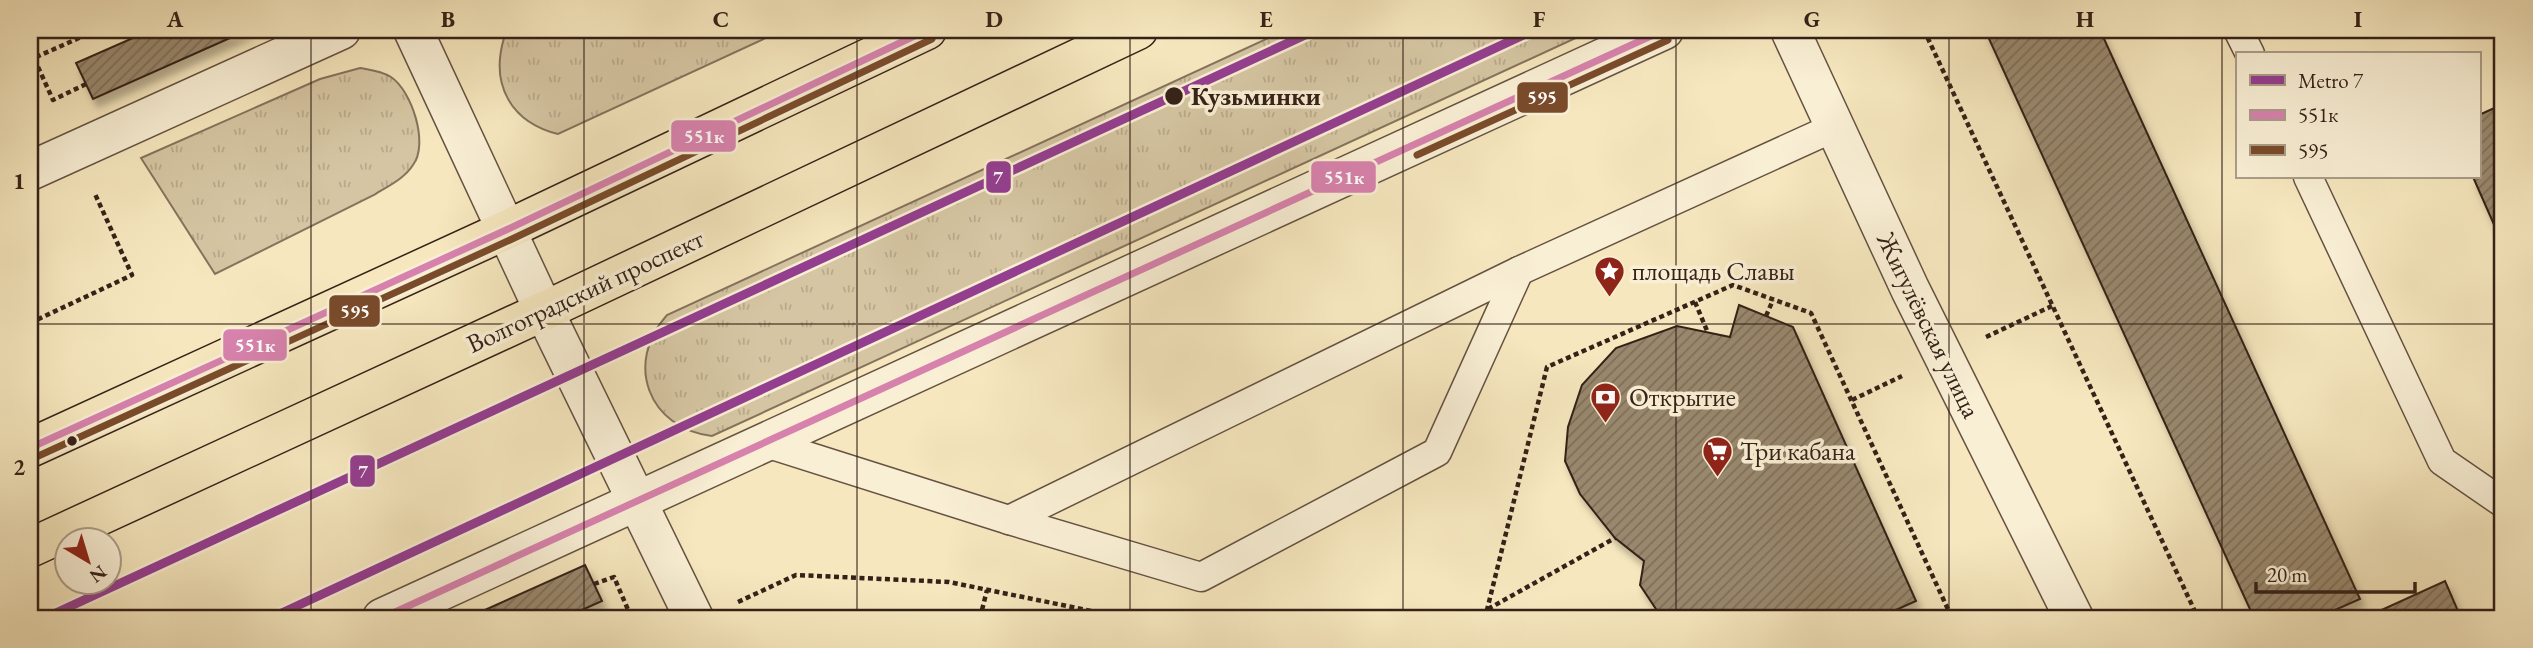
<svg xmlns="http://www.w3.org/2000/svg" width="2533" height="648" viewBox="0 0 2533 648" font-family="'EB Garamond',serif">
  <style>
    .grass { fill: url(#grass-tufts); stroke: #85735d; stroke-width: 2 }
    .building { fill: url(#building-hatch); stroke: #352118; stroke-width: 2; filter: url(#shadow) }
    .lines { fill: none; stroke-linecap: round; stroke-linejoin: round }
    .service-casing { stroke: #655242; stroke-width: 31 }
    .tertiary-casing { stroke: #655242; stroke-width: 41 }
    .primary-casing { stroke: #352118; stroke-width: 41 }
    .path { stroke: #352118; stroke-width: 4.5; stroke-dasharray: 5 3.5; stroke-linecap: butt }
    .service { stroke: #f9efd5; stroke-width: 28 }
    .tertiary { stroke: #f9efd5; stroke-width: 38 }
    .primary { stroke: #f6e7be; stroke-width: 38 }
    .bus-1-casing { stroke: #f9efd5; stroke-width: 12 }
    .bus-2-casing { stroke: #f9efd5; stroke-width: 12 }
    .bus-1 { stroke: #d782ad; stroke-width: 7 }
    .bus-2 { stroke: #7a4b2a; stroke-width: 7 }
    .metro-1-casing { stroke: #f9efd5; stroke-width: 14 }
    .metro-1 { stroke: #943e90; stroke-width: 9 }
    .grid { fill: none; stroke: #352118; stroke-width: 2; stroke-opacity: 0.55 }
    .stop-dot { fill: #352118; stroke: #f9efd5; stroke-width: 2.5 }
    .labels { text-anchor: middle; stroke-width: 7; stroke-linejoin: round; paint-order: stroke }
    .stop-label { font-size: 26px; font-weight: bold; fill: #352118; stroke: #f9efd5; text-anchor: start }
    .poi-label { font-size: 26px; fill: #352118; stroke: #f9efd5; text-anchor: start }
    .street-label { font-size: 26px; fill: #352118; stroke: #f9efd5 }
    .line-badge { stroke: #f9efd5; stroke-width: 2.5 }
    .badge-label { font-size: 19px; text-anchor: middle; font-weight: bold; fill: #fff }
    .neatline { fill: none; stroke: #352118; stroke-width: 2.5 }
    .grid-label { font-size: 23px; text-anchor: middle; font-weight: bold; fill: #352118 }
  </style>
  <defs>
    <pattern id="grass-tufts" width="24" height="20" patternUnits="userSpaceOnUse" patternTransform="scale(1.75)"><rect width="24" height="20" fill="#d5c5a2"/><path d="M3 7l-1-3M5 7V3M7 7l1-3M15 17l-1-3M17 17v-4M19 17l1-3" fill="none" stroke="#b7a98b"/></pattern>
    <pattern id="building-hatch" width="6" height="6" patternUnits="userSpaceOnUse" patternTransform="scale(1.75)"><rect width="6" height="6" fill="#99886e"/><path d="M-1 1l2-2M0 6l6-6M5 7l2-2" fill="none" stroke="#7e6f59"/></pattern>
    <filter id="shadow"><feDropShadow dx="4.5" dy="8" stdDeviation="3.5" flood-color="#0004"/></filter>
  </defs>
  <rect width="100%" height="100%" fill="#f6e7be"/>
  <filter id="stains"><feTurbulence type="fractalNoise" baseFrequency=".00286" numOctaves="4"/><feColorMatrix values="0 0 0 0 .2 0 0 0 0 .09 0 0 0 0 .02 0 0 0 .5 -.17"/></filter>
  <radialGradient id="worn" r=".72"><stop offset=".6" stop-color="#630" stop-opacity="0"/><stop offset="1" stop-color="#630" stop-opacity=".3"/></radialGradient>
  <g class="grass">
    <path d="M522,30H783L558,134C511,122 490,85 504,38Z"/>
    <path d="M1286,30H1593L712,436C648,428 624,363 667,315Z"/>
    <path d="M360,68C371,70 381,71 391,77C412,91 429,144 413,165C404,179 388,186 374,195L215,274L141,158L320,79Z"/>
  </g>
  <g class="building">
    <path d="M151,30H248L93,99L76,63Z"/>
    <path d="M1985,30H2100L2360,599L2317,618H2254Z"/>
    <path d="M2503,104V245L2473,177H2479V115Z"/>
    <path d="M1739,305L1793,327L1916,601L1878,618H1662L1640,585L1644,561L1615,538L1580,494L1565,461L1568,427L1582,385L1616,348L1677,326L1730,337Z"/>
    <path d="M585,565L602,601L564,618H467Z"/>
    <path d="M2445,581L2461,618H2364Z"/>
  </g>
  <g class="lines">
    <defs>
      <g id="service">
        <path d="M2238,30L2250,54"/>
        <path d="M2308,177L2442,461L2503,503"/>
        <path d="M766,443L1009,520L1201,577L1437,452L1519,271"/>
        <path d="M1009,520L1519,271L1835,127"/>
      </g>
      <g id="tertiary">
        <path d="M413,30L544,311L694,618"/>
        <path d="M1790,30L1910,289L2074,618"/>
        <path d="M30,171L341,30"/>
        <path d="M382,618L1664,30"/>
      </g>
      <g id="primary">
        <path d="M30,448L506,230L927,30"/>
        <path d="M30,548L544,311L1138,30"/>
      </g>
    </defs>
    <use href="#service" class="service-casing"/>
    <use href="#tertiary" class="tertiary-casing"/>
    <use href="#primary" class="primary-casing"/>
    <g class="path">
      <path d="M1924,30L2198,618"/>
      <path d="M86,84L53,100L34,58L97,30"/>
      <path d="M1695,302L1708,333"/>
      <path d="M1766,316L1773,300"/>
      <path d="M30,323L132,275L95,194"/>
      <path d="M1986,337L2052,306"/>
      <path d="M1852,400L1902,376"/>
      <path d="M594,584L614,577L629,612L640,618"/>
      <path d="M738,602L796,575L949,582L1126,618"/>
      <path d="M1488,609L1615,538"/>
      <path d="M615,618L629,612"/>
      <path d="M980,618L987,590"/>
      <path d="M1471,618L1487,610L1547,367L1733,285L1811,313L1952,618"/>
      <path d="M1486,618L1487,610L1499,618"/>
    </g>
    <use href="#service" class="service"/>
    <use href="#tertiary" class="tertiary"/>
    <use href="#primary" class="primary"/>
    <defs>
      <g id="bus-1">
        <path d="M30,448L506,230L927,30"/>
        <path d="M382,618L1664,30"/>
      </g>
      <g id="bus-2">
        <path d="M1417,155L1668,40"/>
        <path d="M34,458L510,240L932,39"/>
      </g>
    </defs>
    <use href="#bus-1" class="bus-1-casing"/>
    <use href="#bus-2" class="bus-2-casing"/>
    <use href="#bus-1" class="bus-1"/>
    <use href="#bus-2" class="bus-2"/>
    <defs>
      <g id="metro-1">
        <path d="M45,618L1316,30"/>
        <path d="M271,618L1534,30"/>
      </g>
    </defs>
    <use href="#metro-1" class="metro-1-casing"/>
    <use href="#metro-1" class="metro-1"/>
  </g>
  <path class="grid" d="M311,30V618M584,30V618M857,30V618M1130,30V618M1403,30V618M1676,30V618M1949,30V618M2222,30V618M30,324H2503"/>
  <defs>
    <symbol id="sight-pin" viewBox="-11 -11 22 30"><path d="M0 17L-7.5 6A9.5 9.5 0 1 1 7.5 6Z" fill="#8f2418" stroke="#f9efd5"/><path d="M0-6L1.8-2.2L6-1.7L2.9 1.2L3.7 5.4L0 3.3L-3.7 5.4L-2.9 1.2L-6-1.7L-1.8-2.2Z" fill="#fff"/></symbol>
    <symbol id="bank-pin" viewBox="-11 -11 22 30"><path d="M0 17L-7.5 6A9.5 9.5 0 1 1 7.5 6Z" fill="#8f2418" stroke="#f9efd5"/><path d="M-6-4H6V4H-6ZM0-2.3a2.3 2.3 0 1 0 0 4.6a2.3 2.3 0 1 0 0-4.6Z" fill="#fff"/></symbol>
    <symbol id="supermarket-pin" viewBox="-11 -11 22 30"><path d="M0 17L-7.5 6A9.5 9.5 0 1 1 7.5 6Z" fill="#8f2418" stroke="#f9efd5"/><path d="M-6-5.5h2.5l.6 2H6L4.5 2H-2.5L-4.4-4H-6ZM-1.5 3.2a1.3 1.3 0 1 0 .1 0ZM3 3.2a1.3 1.3 0 1 0 .1 0Z" fill="#fff"/></symbol>
  </defs>
  <g fill-rule="evenodd">
    <use href="#sight-pin" x="1592" y="254" width="35" height="47"/>
    <use href="#bank-pin" x="1588" y="380" width="35" height="47"/>
    <use href="#supermarket-pin" x="1700" y="434" width="35" height="47"/>
  </g>
  <g class="stop-dot">
    <circle cx="1174" cy="96" r="10"/>
    <circle cx="72" cy="441" r="6"/>
  </g>
  <g class="labels">
    <g class="stop-label">
      <text x="1191" y="105">Кузьминки</text>
    </g>
    <g class="poi-label">
      <text x="1632" y="280">площадь Славы</text>
      <text x="1629" y="406">Открытие</text>
      <text x="1740" y="460">Три кабана</text>
    </g>
    <g class="street-label">
      <text transform="translate(585 291) rotate(-25)" y="9">Волгоградский проспект</text>
      <text transform="translate(1929 325) rotate(64)" y="9">Жигулёвская улица</text>
    </g>
  </g>
  <g class="line-badge">
    <rect x="1516" y="81" width="53" height="33" rx="7" fill="#7a4b2a"/>
    <rect x="670" y="119" width="67" height="34" rx="7" fill="#d782ad"/>
    <rect x="985" y="160" width="27" height="34" rx="7" fill="#943e90"/>
    <rect x="1310" y="160" width="67" height="34" rx="7" fill="#d782ad"/>
    <rect x="328" y="294" width="53" height="34" rx="7" fill="#7a4b2a"/>
    <rect x="222" y="328" width="66" height="34" rx="7" fill="#d782ad"/>
    <rect x="349" y="454" width="27" height="34" rx="7" fill="#943e90"/>
  </g>
  <g class="badge-label">
    <text x="1542" y="104">595</text>
    <text x="704" y="143">551к</text>
    <text x="998" y="184">7</text>
    <text x="1344" y="184">551к</text>
    <text x="355" y="318">595</text>
    <text x="255" y="352">551к</text>
    <text x="363" y="478">7</text>
  </g>
  <rect width="2533" height="648" fill="none" stroke="#f6e7be" stroke-width="77"/>
  <rect x="2236" y="52" width="245" height="126" fill="#f9efd5" stroke="#ab9d89" stroke-width="2"/>
  <rect x="2250" y="75" width="35" height="10" fill="#943e90" stroke="#ab9d89" stroke-width="2"/>
  <text x="2298" y="88" font-size="21" fill="#352118">Metro 7</text>
  <rect x="2250" y="110" width="35" height="10" fill="#d782ad" stroke="#ab9d89" stroke-width="2"/>
  <text x="2298" y="122" font-size="21" fill="#352118">551к</text>
  <rect x="2250" y="145" width="35" height="10" fill="#7a4b2a" stroke="#ab9d89" stroke-width="2"/>
  <text x="2298" y="158" font-size="21" fill="#352118">595</text>
  <g transform="translate(88 561) rotate(142)"><circle r="33" fill="#f9efd5" stroke="#ab9d89" stroke-width="2"/>
  <path d="M0-5L12 26L0 18L-12 26Z" fill="#8f2418"/>
  <text y="-10" font-size="19" font-weight="bold" text-anchor="middle" fill="#352118">N</text>
  </g>
  <path d="M2256 582v10h159v-10" fill="none" stroke="#352118" stroke-width="3.5"/>
  <text x="2267" y="582" font-size="21" fill="#352118" stroke="#f9efd5" stroke-width="5" paint-order="stroke">20 m</text>
  <rect x="38" y="38" width="2456" height="572" class="neatline"/>
  <g class="grid-label">
    <text x="175" y="27">A</text>
    <text x="448" y="27">B</text>
    <text x="721" y="27">C</text>
    <text x="994" y="27">D</text>
    <text x="1266" y="27">E</text>
    <text x="1539" y="27">F</text>
    <text x="1812" y="27">G</text>
    <text x="2085" y="27">H</text>
    <text x="2358" y="27">I</text>
    <text x="19" y="189">1</text>
    <text x="19" y="475">2</text>
  </g>
  <rect width="100%" height="100%" filter="url(#stains)"/>
  <rect width="100%" height="100%" fill="url(#worn)"/>
</svg>
